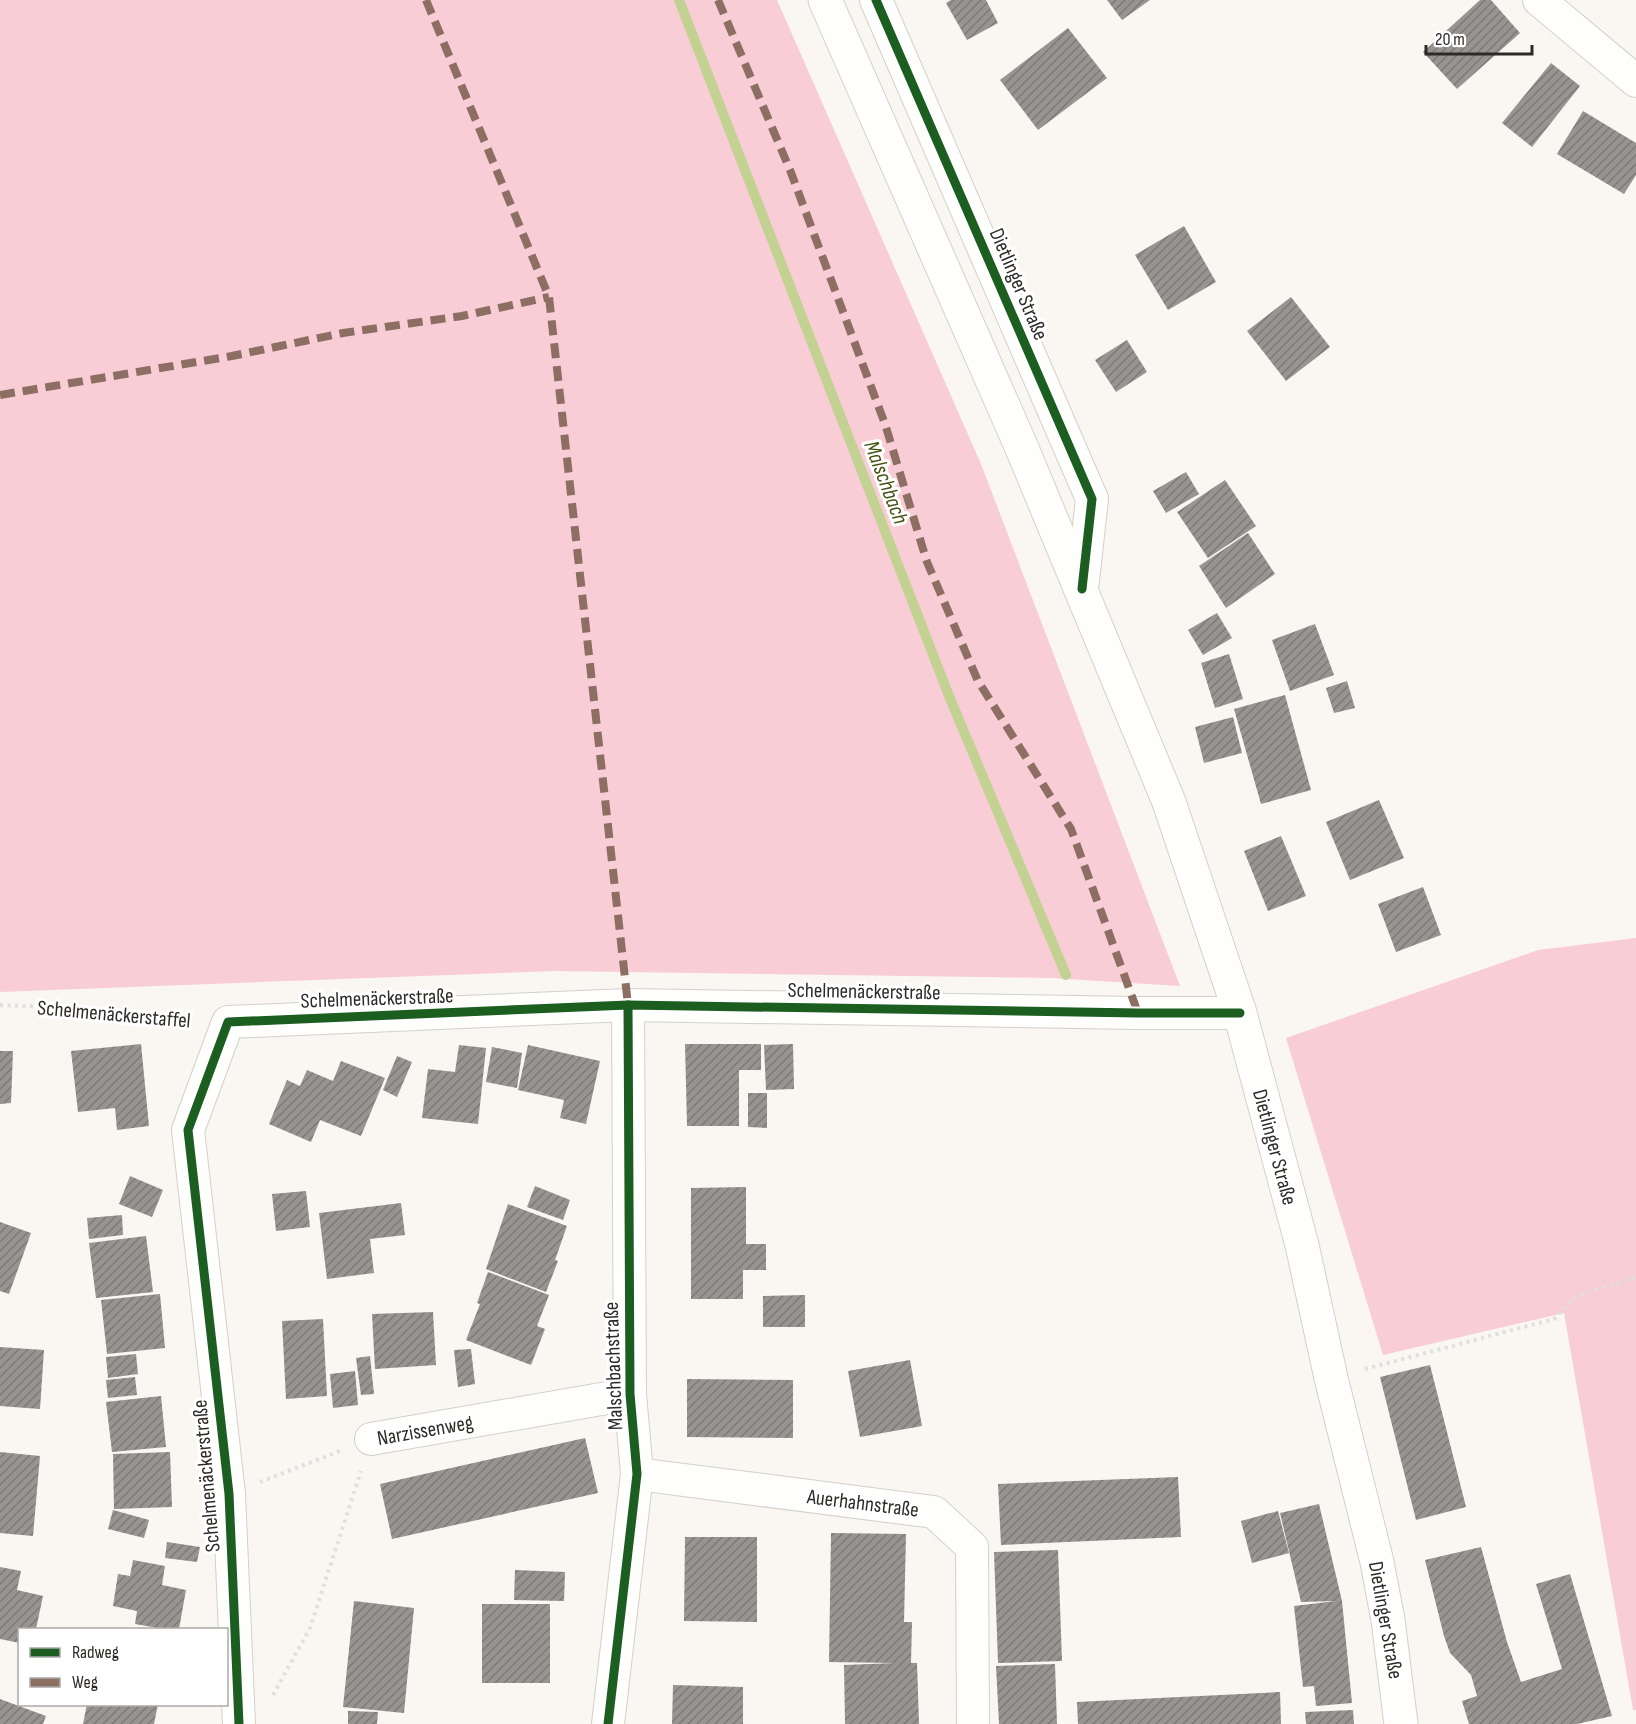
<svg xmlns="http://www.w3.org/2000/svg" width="1636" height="1724" viewBox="0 0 1636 1724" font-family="'Sofia Sans Condensed',sans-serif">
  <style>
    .green { fill: #f8cdd6 }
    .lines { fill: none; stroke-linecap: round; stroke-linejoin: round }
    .stream { stroke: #c3d293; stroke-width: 10 }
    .building { fill: url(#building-hatch) }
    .street-casing { stroke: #d3d0cc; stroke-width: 34 }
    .secondary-casing { stroke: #d3d0cc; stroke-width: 35 }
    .path { stroke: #e0dfde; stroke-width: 4; stroke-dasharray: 3 4.5; stroke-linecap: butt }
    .street { stroke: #fefefd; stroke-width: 32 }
    .secondary { stroke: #fefefd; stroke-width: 33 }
    .quiet { stroke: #8d6e63; stroke-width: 8; stroke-dasharray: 15 8; stroke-linecap: butt }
    .cycleway-casing { stroke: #fff; stroke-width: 13 }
    .cycleway { stroke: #1b5e20; stroke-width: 9 }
    .labels { text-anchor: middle; stroke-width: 6; stroke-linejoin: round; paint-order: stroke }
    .street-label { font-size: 21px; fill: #2e2a27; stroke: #fff }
    .water-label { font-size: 22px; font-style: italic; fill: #455212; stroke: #fff }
  </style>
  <defs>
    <pattern id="building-hatch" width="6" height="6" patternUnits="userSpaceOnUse" patternTransform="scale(1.5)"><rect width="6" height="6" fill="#989491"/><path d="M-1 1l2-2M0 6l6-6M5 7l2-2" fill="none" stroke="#7c7976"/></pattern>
  </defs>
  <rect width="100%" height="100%" fill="#faf6f2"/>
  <g class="green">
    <path d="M0,0H777L981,464L1180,986L1051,978L554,971L0,992Z"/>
    <path d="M1636,938V1710H1633L1564,1313L1383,1355L1286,1038L1538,950Z"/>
  </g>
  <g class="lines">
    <path class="stream" d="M679,0L949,696L1066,975"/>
  </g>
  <g class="building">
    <path d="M951,0H986L998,23L967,40L946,3Z"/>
    <path d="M1107,0H1150L1122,20Z"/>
    <path d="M1480,0H1491L1520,33L1457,89L1423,52Z"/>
    <path d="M1068,28L1107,78L1038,130L1000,80Z"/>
    <path d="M1551,63L1580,86L1532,147L1502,123Z"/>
    <path d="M1583,111L1636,143V175L1624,194L1557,154Z"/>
    <path d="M1184,226L1216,282L1168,310L1135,255Z"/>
    <path d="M1291,297L1330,347L1286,381L1247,331Z"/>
    <path d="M1127,340L1147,372L1116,392L1095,360Z"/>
    <path d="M1186,472L1199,494L1166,513L1153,491Z"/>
    <path d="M1225,480L1256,526L1208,558L1177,512Z"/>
    <path d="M1248,533L1275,574L1226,608L1199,566Z"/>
    <path d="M1217,613L1232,638L1203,655L1188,630Z"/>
    <path d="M1315,624L1334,675L1290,691L1272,640Z"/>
    <path d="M1229,654L1243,699L1215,708L1201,663Z"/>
    <path d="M1347,681L1355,708L1334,713L1326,688Z"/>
    <path d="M1285,695L1311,790L1261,804L1234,709Z"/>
    <path d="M1233,717L1242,753L1204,763L1195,727Z"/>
    <path d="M1379,800L1404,858L1350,880L1326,822Z"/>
    <path d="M1281,836L1306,896L1268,911L1244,851Z"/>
    <path d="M1423,887L1441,935L1396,952L1378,904Z"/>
    <path d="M141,1044L149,1126L117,1130L115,1108L78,1112L71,1051Z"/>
    <path d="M685,1044H761V1070H739V1126H687Z"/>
    <path d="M793,1044L794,1089L766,1090L764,1045Z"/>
    <path d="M459,1045L486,1048L478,1124L422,1118L428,1069L455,1072Z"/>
    <path d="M528,1045L600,1061L586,1124L560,1118L564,1100L518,1090Z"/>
    <path d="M492,1047L522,1053L517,1088L486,1082Z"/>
    <path d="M0,1051H13L11,1103L0,1104Z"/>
    <path d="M397,1056L412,1062L397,1097L383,1090Z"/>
    <path d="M341,1061L385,1078L361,1136L320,1120L311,1142L269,1124L287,1080L300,1086L307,1070L333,1081Z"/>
    <path d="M748,1093H767V1128L748,1127Z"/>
    <path d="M130,1176L163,1190L152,1217L119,1204Z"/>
    <path d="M535,1186L570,1200L563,1220L527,1207Z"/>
    <path d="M746,1187V1244H766V1270H743V1299H691V1188Z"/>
    <path d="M306,1191L310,1227L276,1231L272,1194Z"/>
    <path d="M401,1203L405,1235L370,1239L374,1273L327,1279L319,1213Z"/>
    <path d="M508,1204L567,1226L555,1260L558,1261L546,1292L486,1269Z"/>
    <path d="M122,1215L123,1235L89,1239L87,1218Z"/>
    <path d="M0,1222L31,1233L9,1294L0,1291Z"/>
    <path d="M146,1236L153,1292L96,1298L89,1243Z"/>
    <path d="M488,1272L549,1295L537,1326L545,1329L531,1365L466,1340L480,1304L477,1303Z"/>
    <path d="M160,1294L165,1348L107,1354L101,1300Z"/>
    <path d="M805,1295V1327H763V1296Z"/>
    <path d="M433,1312L436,1365L375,1369L372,1314Z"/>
    <path d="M323,1319L327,1396L286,1399L282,1321Z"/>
    <path d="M0,1347L44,1350L40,1409L0,1406Z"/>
    <path d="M471,1349L475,1384L458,1387L454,1350Z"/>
    <path d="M136,1354L138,1374L108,1378L106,1357Z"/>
    <path d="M370,1356L374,1394L361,1395L356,1358Z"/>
    <path d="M910,1360L922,1426L860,1437L848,1371Z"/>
    <path d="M1430,1365L1466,1507L1416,1520L1380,1377Z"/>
    <path d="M355,1371L358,1405L333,1408L330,1374Z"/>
    <path d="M135,1377L137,1395L108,1398L106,1380Z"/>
    <path d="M687,1379L793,1380V1438L687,1437Z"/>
    <path d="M161,1396L166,1447L112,1452L106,1402Z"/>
    <path d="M585,1438L598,1493L392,1539L380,1484Z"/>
    <path d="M0,1452L40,1456L33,1536L0,1533Z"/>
    <path d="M170,1452L172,1507L114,1509L113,1454Z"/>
    <path d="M1178,1477L1181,1537L1001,1545L998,1484Z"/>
    <path d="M1319,1504L1342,1601L1352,1703L1316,1706L1314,1686L1303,1687L1294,1606L1336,1601L1301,1602L1280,1513Z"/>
    <path d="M113,1510L149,1520L144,1538L108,1529Z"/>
    <path d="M1278,1511L1289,1553L1252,1563L1241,1521Z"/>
    <path d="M831,1533L906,1534L904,1622H912L911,1663H917L919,1724H845L844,1665L895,1663L829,1662Z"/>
    <path d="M685,1537H757V1622L684,1621Z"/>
    <path d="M167,1542L200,1547L197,1562L165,1558Z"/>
    <path d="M1481,1547L1507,1642L1521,1682L1562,1669L1536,1584L1570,1574L1612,1716L1577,1724H1469L1462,1701L1477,1696L1471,1675L1450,1653L1444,1636L1425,1560Z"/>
    <path d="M1058,1550L1062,1661L998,1663L994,1552Z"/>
    <path d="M133,1560L165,1566L162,1585L186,1590L179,1629H164L135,1624L137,1611L113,1606L118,1574L130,1576Z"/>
    <path d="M0,1567L21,1571L17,1590L43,1596L36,1629H20V1643L0,1639Z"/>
    <path d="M515,1570L565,1572L564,1601L514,1600Z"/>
    <path d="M354,1601L414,1608L404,1713L343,1707Z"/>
    <rect x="482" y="1604" width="68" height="79"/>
    <path d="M1055,1664L1057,1724H999L996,1666Z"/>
    <path d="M673,1685L743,1687V1724H672Z"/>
    <path d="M1280,1692L1281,1724H1078L1077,1702Z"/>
    <path d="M0,1699L46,1716L43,1724H0Z"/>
    <path d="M87,1704H158L154,1724H83Z"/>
    <path d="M1353,1710L1354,1724H1306L1305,1712Z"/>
    <path d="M348,1711L378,1712L377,1724H348Z"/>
  </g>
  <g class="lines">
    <defs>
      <g id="street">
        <path d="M876,0L1092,499L1082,589"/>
        <path d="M1539,0L1636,81"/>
        <path d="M371,1439L630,1394"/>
        <path d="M637,1474L934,1512L972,1547L973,1724"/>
        <path d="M239,1724L229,1494L188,1130L228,1022L628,1005L1138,1013H1240"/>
        <path d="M608,1724L637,1474L630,1394L628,1005"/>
      </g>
      <path id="secondary" d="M825,0L1021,446L1169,802L1240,1013L1302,1245L1331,1378L1377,1562L1388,1620L1401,1724"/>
    </defs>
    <use href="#street" class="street-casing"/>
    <use href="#secondary" class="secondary-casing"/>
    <g class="path">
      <path d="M0,1005L112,1010L133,1018L192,1021"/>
      <path d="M1365,1369L1554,1319L1576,1296L1636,1277"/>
      <path d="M260,1482L340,1451"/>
      <path d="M273,1695L310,1628L361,1471"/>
    </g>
    <use href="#street" class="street"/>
    <use href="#secondary" class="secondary"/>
    <g class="quiet">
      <path d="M426,0L549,297L628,1005"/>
      <path d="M718,0L790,170L885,424L927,562L978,681L1071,829L1138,1013"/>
      <path d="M0,395L232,356L343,333L462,316L549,297"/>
    </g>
    <defs>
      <g id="cycleway">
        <path d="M876,0L1092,499L1082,589"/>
        <path d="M239,1724L229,1494L188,1130L228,1022L628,1005L1138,1013H1240"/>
        <path d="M608,1724L637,1474L630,1394L628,1005"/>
      </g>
    </defs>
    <use href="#cycleway" class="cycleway-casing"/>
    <use href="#cycleway" class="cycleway"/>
  </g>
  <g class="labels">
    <g class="street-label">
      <text transform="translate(1019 284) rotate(67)" y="7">Dietlinger Straße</text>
      <text transform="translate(864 991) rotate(1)" y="7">Schelmenäckerstraße</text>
      <text transform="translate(377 998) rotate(-2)" y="7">Schelmenäckerstraße</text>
      <text transform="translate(114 1014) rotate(5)" y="7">Schelmenäckerstaffel</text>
      <text transform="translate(1275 1147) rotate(75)" y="7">Dietlinger Straße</text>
      <text transform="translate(613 1366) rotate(-92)" y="7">Malschbachstraße</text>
      <text transform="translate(425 1430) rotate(-10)" y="7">Narzissenweg</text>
      <text transform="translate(206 1476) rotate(-95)" y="7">Schelmenäckerstraße</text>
      <text transform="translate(863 1503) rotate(7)" y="7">Auerhahnstraße</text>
      <text transform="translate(1386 1620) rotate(80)" y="7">Dietlinger Straße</text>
    </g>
    <g class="water-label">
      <text transform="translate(887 482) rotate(69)" y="8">Malschbach</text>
    </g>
  </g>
  <rect x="18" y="1628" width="210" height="78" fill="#ffffff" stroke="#abaaa9" stroke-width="1.5"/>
  <rect x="30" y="1648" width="30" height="9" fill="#1b5e20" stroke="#abaaa9" stroke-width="1.5"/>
  <text x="72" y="1658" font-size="18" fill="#2e2a27">Radweg</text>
  <rect x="30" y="1678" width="30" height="9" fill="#8d6e63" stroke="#abaaa9" stroke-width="1.5"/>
  <text x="72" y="1688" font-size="18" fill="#2e2a27">Weg</text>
  <path d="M1426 45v9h106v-9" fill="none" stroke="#2e2a27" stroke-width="3"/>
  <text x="1435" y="45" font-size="18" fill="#2e2a27" stroke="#ffffff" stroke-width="4.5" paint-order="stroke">20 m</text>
</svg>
